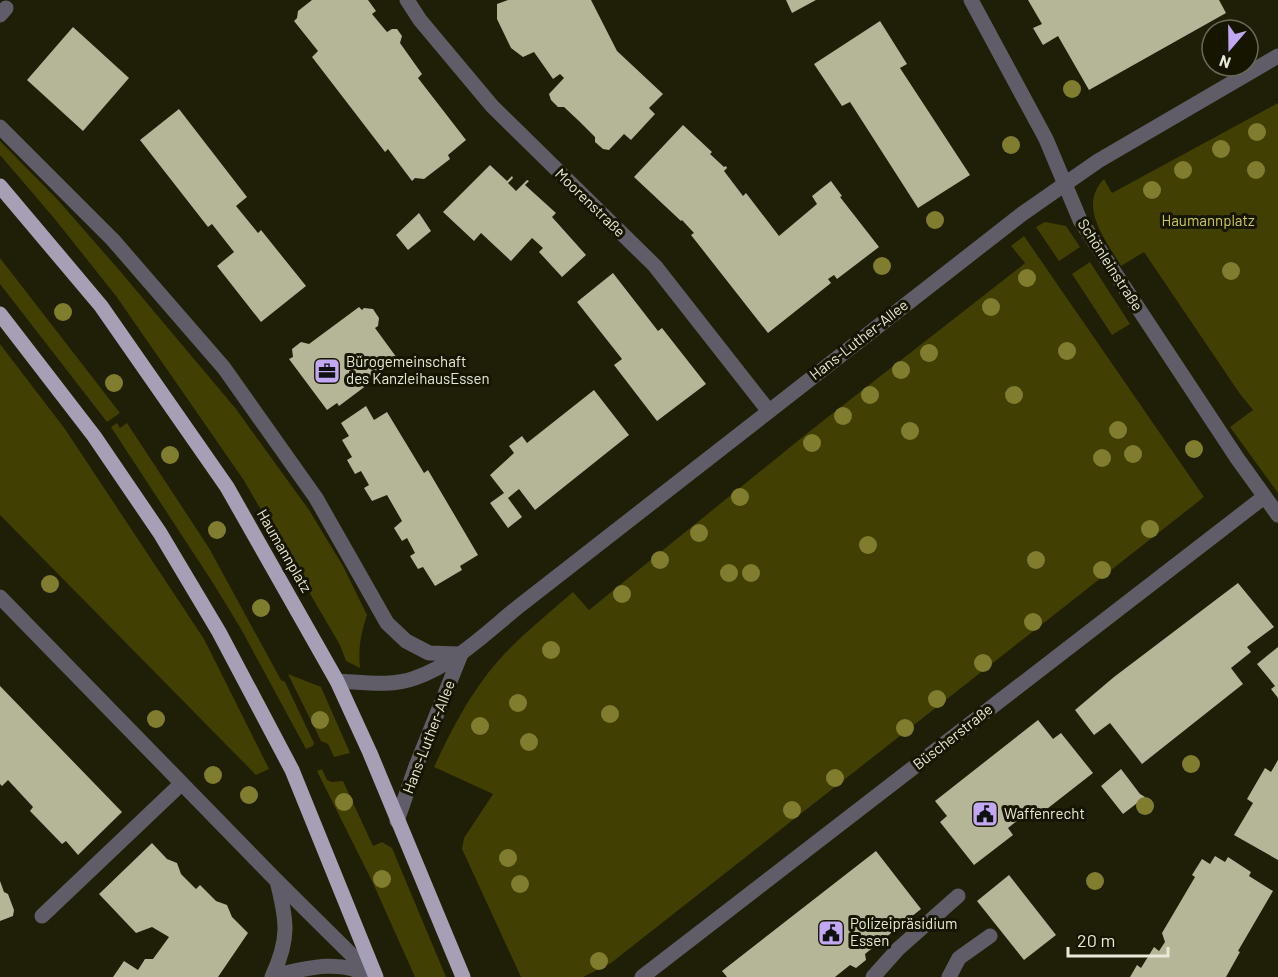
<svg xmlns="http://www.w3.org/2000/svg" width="1278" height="977" viewBox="0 0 1278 977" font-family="Barlow,sans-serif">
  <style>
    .green { fill: #413f02 }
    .building { fill: #b5b598 }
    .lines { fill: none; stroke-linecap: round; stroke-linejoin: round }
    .minor { stroke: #615d68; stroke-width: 15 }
    .major { stroke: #a69fb6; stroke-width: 15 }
    .tree { fill: #807d2e }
    .labels { text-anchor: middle; stroke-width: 6; stroke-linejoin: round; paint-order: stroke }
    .street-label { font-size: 15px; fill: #e9e9da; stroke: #161500 }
    .park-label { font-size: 15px; fill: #d0cb4f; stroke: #161500 }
    .poi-label { font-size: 15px; fill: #e9e9da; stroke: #161500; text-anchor: start }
  </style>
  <rect width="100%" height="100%" fill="#1f1e06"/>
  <g class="green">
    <path d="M1278,103V493L1230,427L1253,410L1240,394L1144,252L1121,266C1106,240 1077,207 1104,179L1112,193Z"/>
    <path d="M0,141L57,199L120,271L236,409L309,510L343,566L367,615C361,633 358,648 360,668L346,661L340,645L243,479L116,296L54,218L0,155Z"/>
    <path d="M1045,222L1066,226L1080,247L1059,261L1036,227Z"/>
    <path d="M1024,236L1204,497L611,963L583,977H521L462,849L464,838L493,794L434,767C451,730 471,692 498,661C520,636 548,614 573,592L589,610L810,431L1019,268L1025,263L1011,246Z"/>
    <path d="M0,258L120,413L107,422L0,284Z"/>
    <path d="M1090,262L1130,324L1112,335L1072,274Z"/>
    <path d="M0,344L65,429L204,639L269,769L256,775L0,515Z"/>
    <path d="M117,423L120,428L127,423L209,548L281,680L285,682L314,743L313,746L306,749L241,629L213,583L111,427Z"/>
    <path d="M288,674L321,687L350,753L334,757L328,744L321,741Z"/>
    <path d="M322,769L327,780L332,782L343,781L373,846L382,842L392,848L446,977H415L372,881L317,771Z"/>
  </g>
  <g class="building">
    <path d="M312,0H368L376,11L372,14L387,32L392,29H397L402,36L400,43L422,74L418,78L466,140L448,155L450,159L424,179L415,178L412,181L388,149L385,152L312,57L318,51L294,21L297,18L298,11Z"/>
    <path d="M508,0H591L617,51L663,94L649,108L655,114L631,140L624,134L609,150L603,149L595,142V137L580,122L564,107H558L551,100L549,94L564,78L560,74L553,79L534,52L523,57L511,48L497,19V4Z"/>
    <path d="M786,0H816L792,13Z"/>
    <path d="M1028,0H1219L1226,13L1089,90L1058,36L1043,45L1033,28L1042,24Z"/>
    <path d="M880,21L907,64L900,68L970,175L918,208L850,102L842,106L814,64Z"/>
    <path d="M73,27L129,78L83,131L27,80Z"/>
    <path d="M179,109L247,197L236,206L258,233L261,230L306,286L261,322L217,266L234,252L212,224L208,227L140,140Z"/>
    <path d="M683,125L712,152L710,154L724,167L726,166L727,168L724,171L743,196L746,193L779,236L817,204L812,196L831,181L842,196L840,197L879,247L837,279L834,275L828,279L831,283L768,333L691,235L694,233L682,220L681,221L634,177Z"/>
    <path d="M490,165L507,181L512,176L513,178L508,183L516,191L527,180L529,181L525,185L556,213L552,217L586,255L562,277L539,252L543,248L532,238L511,261L481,233L474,241L443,212Z"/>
    <path d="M419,213L431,231L408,250L396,235Z"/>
    <path d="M613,273L658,331L662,328L706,384L657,421L614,365L622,359L577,302Z"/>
    <path d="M359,307L362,310L364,308L373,309L379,318L378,326L375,328L397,358L369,379L371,382L339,406L337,403L327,410L289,359L293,357L292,349L301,342L309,344Z"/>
    <path d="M594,390L629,435L535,510L519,489L508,498L522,517L508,528L490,503L504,493L490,475L514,453L509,446L522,436L527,443Z"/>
    <path d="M366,406L374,420L387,412L424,473L428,470L478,555L460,566L462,570L435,586L423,567L418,569L410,556L415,553L407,538L402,541L394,528L402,521L387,495L372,501L364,488L369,485L361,471L355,474L347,460L352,457L342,440L349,436L341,423Z"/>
    <path d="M1238,583L1274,627L1247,647L1251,652L1231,668L1243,684L1142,764L1110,723L1094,735L1075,710L1114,677Z"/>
    <path d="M1278,647V698L1271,689L1275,686L1257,664Z"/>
    <path d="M0,686L122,812L78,855L66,841L62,844L30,811L33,807L8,780L2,786L0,784Z"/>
    <path d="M1038,720L1053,739L1061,733L1093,773L1043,812L1032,815L1027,813L1008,828L1013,835L974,865L940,822L947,816L935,801Z"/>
    <path d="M1278,760V860L1234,835L1253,803L1247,799L1265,768L1271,772Z"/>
    <path d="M1121,769L1140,794L1145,797L1123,814L1101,786Z"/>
    <path d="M152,843L167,859L177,863L181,874L196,889L200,885L216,901L227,905L232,917L248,933L218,977H113L124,961L138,970L145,959H153L169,937L152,927L136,933L99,894Z"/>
    <path d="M876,851L921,909L865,954L866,960L856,968L850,965L835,977H727L722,971Z"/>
    <path d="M1215,856L1225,862L1228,857L1251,872L1249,876L1273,891L1238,951L1240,952L1226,977H1130L1137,965L1141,968L1154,947L1159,951L1165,942L1162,933L1195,877L1192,875L1202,859L1210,864Z"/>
    <path d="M1009,875L1056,935L1024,960L977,901Z"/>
    <path d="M0,881L4,892L8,894L14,910L13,916L0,921Z"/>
  </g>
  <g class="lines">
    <g class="minor">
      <path d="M407,0L420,20L492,106L655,266L768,410"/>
      <path d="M971,0L1046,139L1080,220L1237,458L1278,515"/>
      <path d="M0,15L6,8"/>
      <path d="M0,127L113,240L224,368L316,498L387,623L406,641L429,653L458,654"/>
      <path d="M0,597L277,881L374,977"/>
      <path d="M337,681C362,682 391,687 415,678C455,664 486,633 518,607L1022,214L1098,161L1278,56"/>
      <path d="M397,821L416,766L461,654"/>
      <path d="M42,916L181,784"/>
      <path d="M273,976C304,969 339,958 369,976"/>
      <path d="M272,977C290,938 287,921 277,881"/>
      <path d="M642,977L1264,497"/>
      <path d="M873,977L898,949L958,896"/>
      <path d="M949,977L959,958L990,936"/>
    </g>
    <g class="major">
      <path d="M0,186L101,306L227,487L337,681L370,753L463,977"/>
      <path d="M0,314L94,436L160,533L219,632L292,770L376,977"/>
    </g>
  </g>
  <g class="tree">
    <circle cx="1072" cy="89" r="9"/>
    <circle cx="1257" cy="132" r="9"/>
    <circle cx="1011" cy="145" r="9"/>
    <circle cx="1221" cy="149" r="9"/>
    <circle cx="1183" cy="170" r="9"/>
    <circle cx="1256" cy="170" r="9"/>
    <circle cx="1152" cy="190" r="9"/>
    <circle cx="935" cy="220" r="9"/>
    <circle cx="882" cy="266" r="9"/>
    <circle cx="1231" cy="271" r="9"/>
    <circle cx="1027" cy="278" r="9"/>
    <circle cx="991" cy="307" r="9"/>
    <circle cx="63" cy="312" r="9"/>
    <circle cx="1067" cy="351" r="9"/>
    <circle cx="929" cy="353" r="9"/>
    <circle cx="901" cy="370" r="9"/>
    <circle cx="114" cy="383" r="9"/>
    <circle cx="870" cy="395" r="9"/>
    <circle cx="1014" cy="395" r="9"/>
    <circle cx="843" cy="416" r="9"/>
    <circle cx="1118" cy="430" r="9"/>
    <circle cx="910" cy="431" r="9"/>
    <circle cx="812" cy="443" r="9"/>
    <circle cx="1194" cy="449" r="9"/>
    <circle cx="1133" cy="454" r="9"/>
    <circle cx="170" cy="455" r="9"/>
    <circle cx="1102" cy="458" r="9"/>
    <circle cx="740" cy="497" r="9"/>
    <circle cx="1150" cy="529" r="9"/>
    <circle cx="217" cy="530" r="9"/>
    <circle cx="699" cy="533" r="9"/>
    <circle cx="868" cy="545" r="9"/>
    <circle cx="660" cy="560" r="9"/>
    <circle cx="1036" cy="560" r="9"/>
    <circle cx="1102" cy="570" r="9"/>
    <circle cx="729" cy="573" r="9"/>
    <circle cx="751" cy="573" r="9"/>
    <circle cx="50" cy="584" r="9"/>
    <circle cx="622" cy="594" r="9"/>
    <circle cx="261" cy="608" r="9"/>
    <circle cx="1033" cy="622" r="9"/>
    <circle cx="551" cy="650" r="9"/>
    <circle cx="983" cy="663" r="9"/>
    <circle cx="937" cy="699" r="9"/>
    <circle cx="518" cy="703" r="9"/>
    <circle cx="610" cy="714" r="9"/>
    <circle cx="156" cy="719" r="9"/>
    <circle cx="320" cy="720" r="9"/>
    <circle cx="480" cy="726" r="9"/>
    <circle cx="905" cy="728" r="9"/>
    <circle cx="529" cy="742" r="9"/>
    <circle cx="1191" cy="764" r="9"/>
    <circle cx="213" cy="775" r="9"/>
    <circle cx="835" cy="778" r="9"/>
    <circle cx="249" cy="795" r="9"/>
    <circle cx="344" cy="802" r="9"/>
    <circle cx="1145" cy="806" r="9"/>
    <circle cx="792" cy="810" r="9"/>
    <circle cx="508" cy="858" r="9"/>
    <circle cx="382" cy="879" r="9"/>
    <circle cx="1095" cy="881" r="9"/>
    <circle cx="520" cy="884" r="9"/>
    <circle cx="599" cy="961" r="9"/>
  </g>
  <defs>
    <symbol id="office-square" viewBox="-11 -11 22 22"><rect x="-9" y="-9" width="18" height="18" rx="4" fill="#c2a8f2" stroke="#161500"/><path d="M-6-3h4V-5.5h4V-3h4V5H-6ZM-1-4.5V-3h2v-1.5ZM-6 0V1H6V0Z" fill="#111"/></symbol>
    <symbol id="civic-square" viewBox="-11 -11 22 22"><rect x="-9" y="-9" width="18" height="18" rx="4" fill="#c2a8f2" stroke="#161500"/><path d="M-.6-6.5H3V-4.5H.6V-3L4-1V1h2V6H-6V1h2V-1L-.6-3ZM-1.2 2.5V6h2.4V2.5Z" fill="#111"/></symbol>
  </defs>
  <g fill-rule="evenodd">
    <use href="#office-square" x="312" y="356" width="30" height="30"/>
    <use href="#civic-square" x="970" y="799" width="30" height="30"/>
    <use href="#civic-square" x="816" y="918" width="30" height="30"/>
  </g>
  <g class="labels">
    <g class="street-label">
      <text transform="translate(590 203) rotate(44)" y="5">Moorenstraße</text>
      <text transform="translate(1110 265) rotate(57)" y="5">Schönleinstraße</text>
      <text transform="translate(859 340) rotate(-38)" y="5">Hans-Luther-Allee</text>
      <text transform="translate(284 551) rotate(60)" y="5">Haumannplatz</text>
      <text transform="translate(429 737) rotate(-69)" y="5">Hans-Luther-Allee</text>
      <text transform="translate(953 737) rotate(-38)" y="5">Büscherstraße</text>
    </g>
    <g class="park-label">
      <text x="1208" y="226">Haumannplatz</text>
    </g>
    <g class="poi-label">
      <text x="346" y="367">Bürogemeinschaft<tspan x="346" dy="17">des KanzleihausEssen</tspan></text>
      <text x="1004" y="819">Waffenrecht</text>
      <text x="850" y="929">Polizeipräsidium<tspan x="850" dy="17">Essen</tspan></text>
    </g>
  </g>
  <g transform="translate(1230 48) rotate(200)"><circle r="28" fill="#161500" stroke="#6a6a57" stroke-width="1.5"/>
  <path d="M0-4.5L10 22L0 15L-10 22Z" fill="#c2a8f2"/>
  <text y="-9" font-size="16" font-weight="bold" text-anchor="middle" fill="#e9e9da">N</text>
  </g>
  <path d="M1068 947v9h100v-9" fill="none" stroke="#e9e9da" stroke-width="3"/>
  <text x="1077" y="947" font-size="18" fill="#e9e9da" stroke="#161500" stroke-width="4.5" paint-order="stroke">20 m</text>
</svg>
